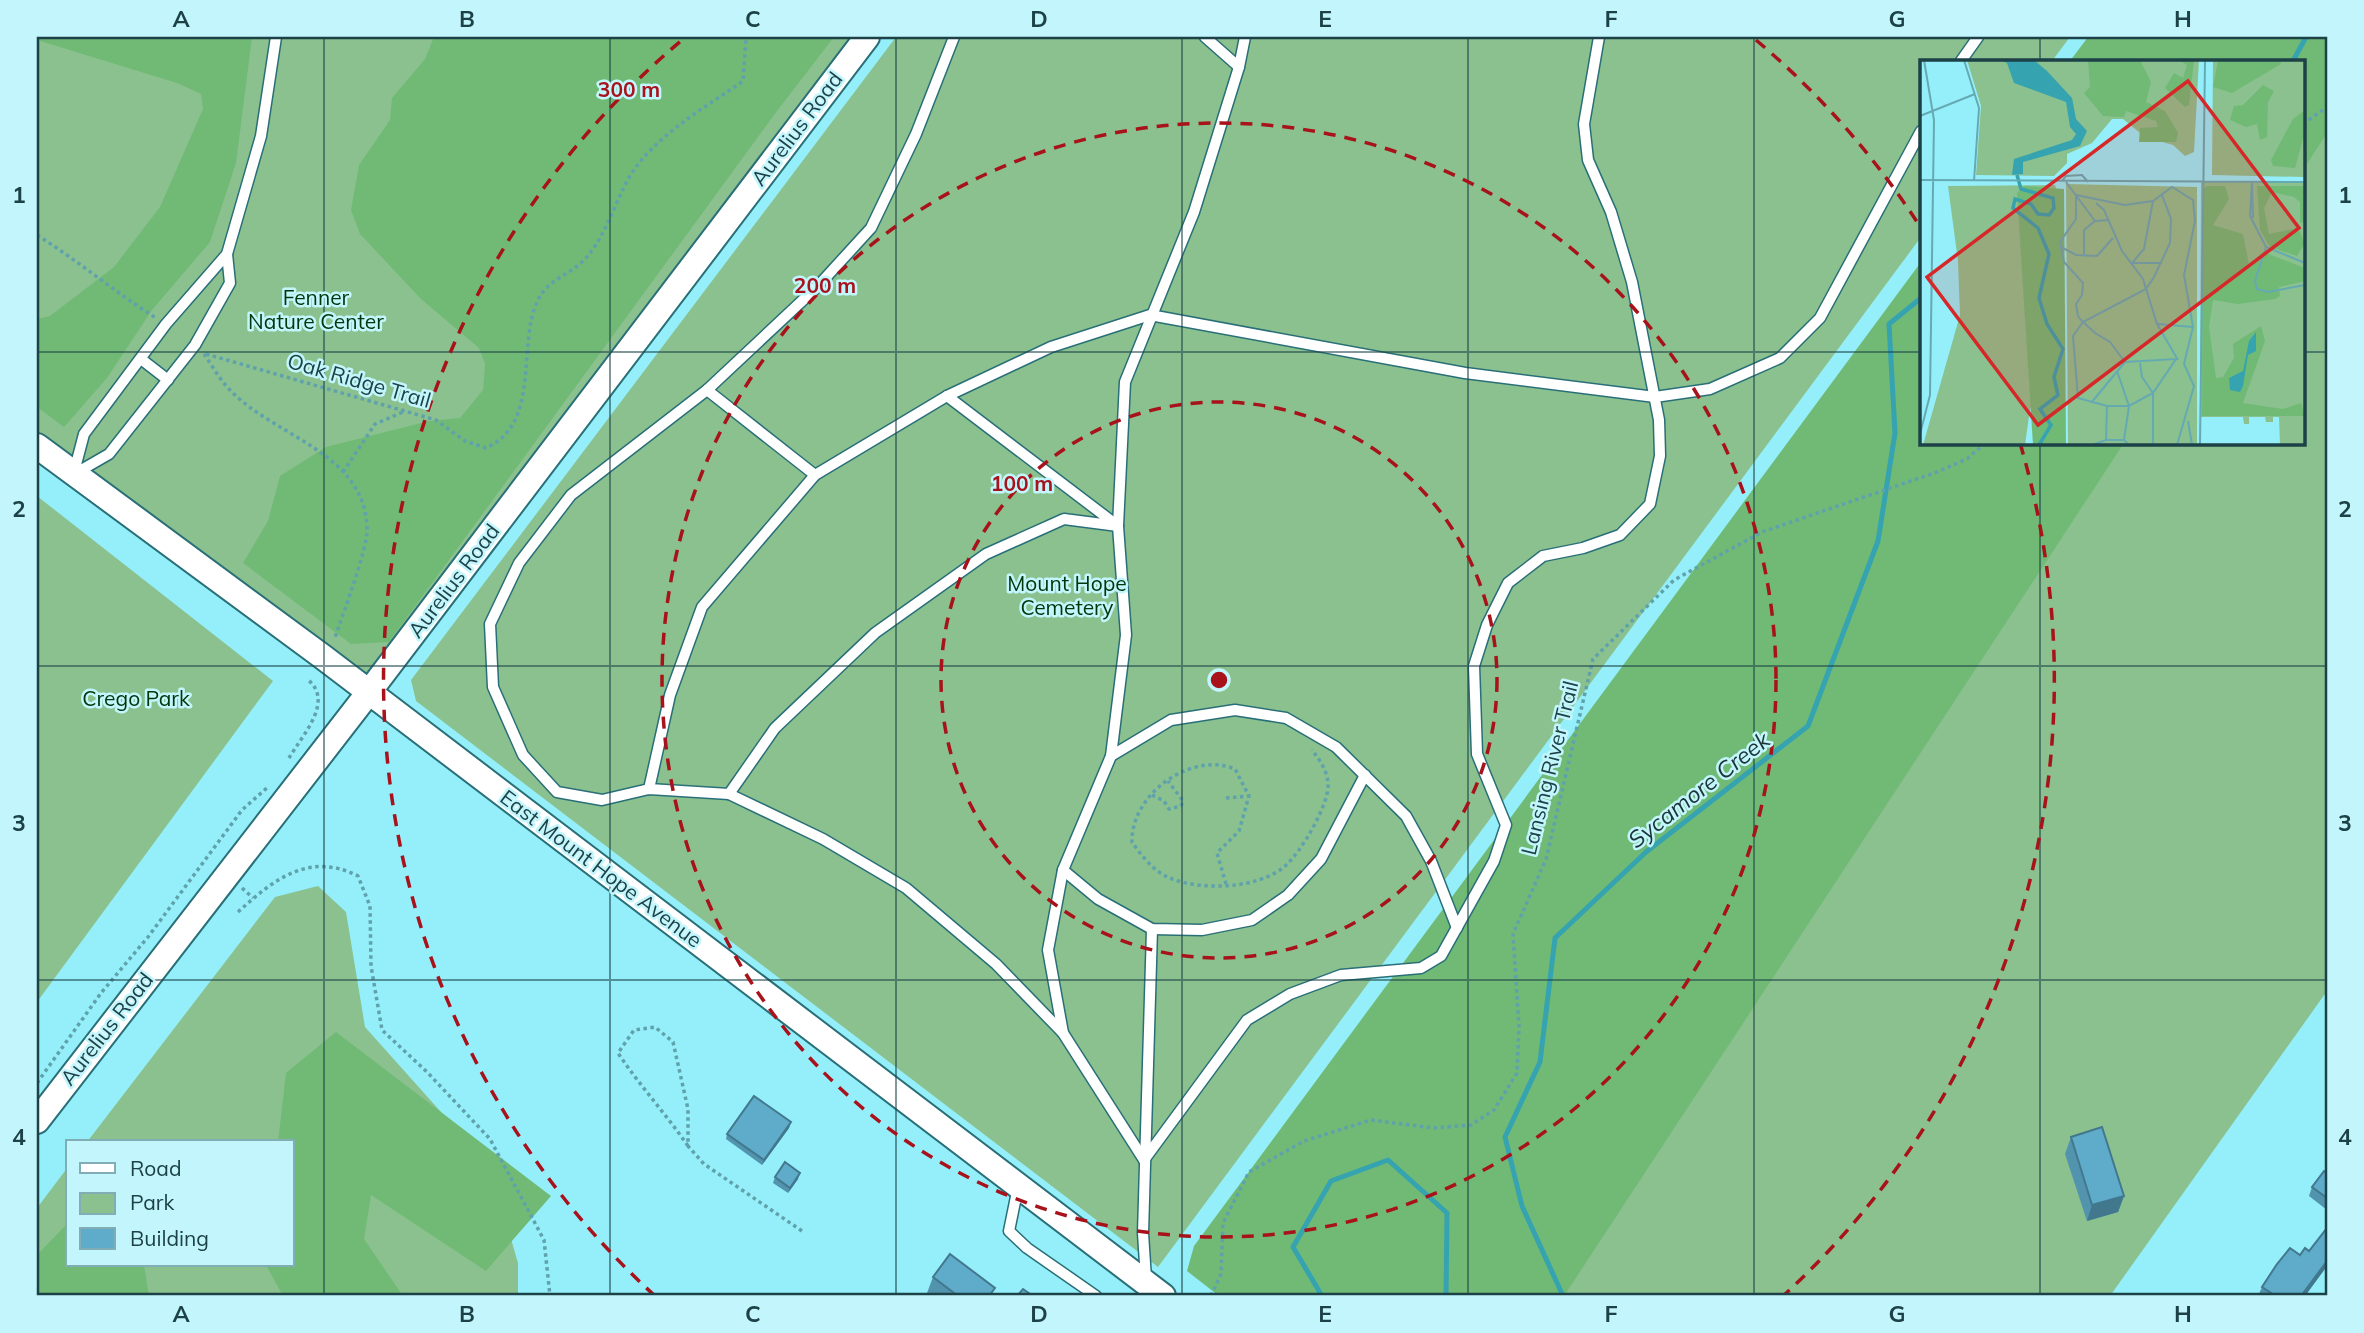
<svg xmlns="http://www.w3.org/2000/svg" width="2364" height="1333" viewBox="0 0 2364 1333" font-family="Mulish,sans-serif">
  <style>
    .green { fill: #8bc18e }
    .forest { fill: #70ba76 }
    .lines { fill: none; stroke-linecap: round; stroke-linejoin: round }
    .stream { stroke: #36a3b0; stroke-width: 5 }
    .service-casing { stroke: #296f78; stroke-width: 13 }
    .tertiary-casing { stroke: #296f78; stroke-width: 28 }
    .path { stroke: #5fa2ab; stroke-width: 3.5; stroke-dasharray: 3.5 3.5; stroke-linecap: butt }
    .service { stroke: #fff; stroke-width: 10 }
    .tertiary { stroke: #fff; stroke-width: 24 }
    .wall { fill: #5293ae }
    .shaded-wall { fill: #42788d }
    .building { fill: #5fabca; stroke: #42788d; stroke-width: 2 }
    .grid { fill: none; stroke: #1c4247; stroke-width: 2; stroke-opacity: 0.55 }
    .ring { fill: none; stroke: #a7121b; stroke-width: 3.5; stroke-dasharray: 12 9 }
    .labels { text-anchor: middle; stroke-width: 5; stroke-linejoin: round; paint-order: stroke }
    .street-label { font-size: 21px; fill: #1c4247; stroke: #c3f6fc }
    .park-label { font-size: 21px; fill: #003609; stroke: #c3f6fc }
    .water-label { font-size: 23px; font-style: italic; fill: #1c3437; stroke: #c3f6fc }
    .inset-river { fill: none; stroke: #36a3b0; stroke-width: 3.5 }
    .inset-road { fill: none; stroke: #65aab2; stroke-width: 2 }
    .view { fill: #d62828; fill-opacity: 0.15; stroke: #d62828; stroke-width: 3.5 }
    .inset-edge { fill: none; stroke: #1c4247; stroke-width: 3.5 }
    .centre { fill: #a7121b; stroke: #c3f6fc; stroke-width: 3.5 }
    .ring-label { font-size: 21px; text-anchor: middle; font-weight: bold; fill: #a7121b; stroke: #c3f6fc; stroke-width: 5; stroke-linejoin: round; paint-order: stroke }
    .neatline { fill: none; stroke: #1c4247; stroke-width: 2.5 }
    .grid-label { font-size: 23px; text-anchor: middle; font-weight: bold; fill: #1c4247 }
  </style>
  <rect width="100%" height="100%" fill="#95effa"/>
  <g class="green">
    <path d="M37,37H867L369,692L37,441Z"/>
    <path d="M896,37H2070L2052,61H1921V237L1158,1267L416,701L411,680Z"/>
    <path d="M2327,135V991L2110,1296H1225L2009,443H2303V144Z"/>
    <path d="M37,496L273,681L37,1002Z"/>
    <path d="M318,886L346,912L365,1027L458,1131L498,1194L518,1263V1296H37V1208L68,1167V1265H292V1142H87L275,897Z"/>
  </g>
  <g class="forest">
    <path d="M37,37H252L236,163L210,242L152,310L107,378L64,427L37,407V319L50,316L114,267L160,207L203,109L201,94L177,83L37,40Z"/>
    <path d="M434,37H834L777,111L389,642L351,644L243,563L268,521L280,476L326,447L429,421L460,418L483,390L485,364L479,348L421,299L360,234L351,210L359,165L390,120L392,98L425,59Z"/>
    <path d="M2088,37H2327V133L2303,170V61H2070Z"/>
    <path d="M1921,262V443H2124L1564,1296H1219L1187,1271L1194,1246Z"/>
    <path d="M336,1032L551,1196L486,1271L371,1195L364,1239L403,1296H283L266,1265H292V1142H278L286,1073Z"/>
    <path d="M68,1223V1265H144L149,1296H37V1255Z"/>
  </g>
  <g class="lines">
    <g class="stream">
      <path d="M2181,61H2187"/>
      <path d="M2293,61L2306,37"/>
      <path d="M1322,1296L1293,1247L1331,1181L1388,1160L1447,1213L1446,1296"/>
      <path d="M1563,1296L1522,1206L1505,1137L1540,1062L1555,938L1646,852L1808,726L1878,541L1895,433L1889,324L1921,298"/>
    </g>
    <defs>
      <g id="service">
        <path d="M954,37L916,134L871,228L818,286L707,390L571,495L519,563L490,624L493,687L523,755L557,792L602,800L649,789L729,794L823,839L906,888L996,964L1063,1033L1144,1160"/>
        <path d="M1205,37L1239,67"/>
        <path d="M1961,61L1978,37"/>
        <path d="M141,359L168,380"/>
        <path d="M707,390L815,475"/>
        <path d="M74,472L84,434L166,324L227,254"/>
        <path d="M76,473L109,454L195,345L230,283L227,254L261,136L276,37"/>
        <path d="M1111,756L1171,720L1235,710L1286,718L1336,747L1406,816L1431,861L1457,928"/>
        <path d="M649,789L670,695L702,607L815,475L947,396L1051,347L1150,315L1465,373L1655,397L1710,389L1780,358L1820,318L1921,131"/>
        <path d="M729,794L775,728L875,633L986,554L1064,519L1118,526L947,396"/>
        <path d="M1063,870L1098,899L1152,929L1202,930L1252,920L1288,895L1321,859L1365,775"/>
        <path d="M1063,1033L1048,950L1063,870L1111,756L1126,635L1118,526L1125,382L1194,212L1239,67L1245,37"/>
        <path d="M1144,1160L1247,1020L1290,994L1341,975L1421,968L1441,956L1494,861L1506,825L1477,754L1474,666L1487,625L1508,583L1543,556L1583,548L1620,535L1650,504L1660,456L1659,420L1632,282L1611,212L1588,160L1584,124L1599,37"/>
        <path d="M1018,1187L1009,1231L1027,1248L1096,1296"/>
        <path d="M1146,1279L1143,1233L1152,929"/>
      </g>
      <g id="tertiary">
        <path d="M37,446L323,657L1163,1296"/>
        <path d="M37,1121L369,692L867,37"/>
      </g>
    </defs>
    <use href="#service" class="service-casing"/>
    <use href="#tertiary" class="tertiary-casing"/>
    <g class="path">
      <path d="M2303,124L2327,107"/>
      <path d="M37,235C78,261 115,292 156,318"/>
      <path d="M204,354C213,367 221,382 233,393C277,437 366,454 367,529C368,549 342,615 335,638"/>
      <path d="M206,354L436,420L465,441L486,448C542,423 516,345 538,300C548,279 570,275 585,259C609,233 617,192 636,167C664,130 706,107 743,81L746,37"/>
      <path d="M343,472L375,424L403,412"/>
      <path d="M289,758C303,734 335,701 307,679"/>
      <path d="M1152,795L1164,801L1169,809L1181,806L1183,801L1168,781"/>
      <path d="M1226,798L1249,796"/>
      <path d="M1226,884L1217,853L1239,831L1249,796L1235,769C1191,751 1131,794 1132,842C1141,855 1154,872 1170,878C1201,891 1257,889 1284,867C1300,854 1330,804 1328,783C1327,770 1319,759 1312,750"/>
      <path d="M242,888L253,898"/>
      <path d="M238,912C273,880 309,851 358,876L370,906L371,966L382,1030L427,1072L490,1139L544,1240L550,1296"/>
      <path d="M37,1083L101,993L148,937L242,810L269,786"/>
      <path d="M688,1146C666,1114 640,1086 618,1053L634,1030L655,1027L673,1042L688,1109V1146L704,1164L802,1231"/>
      <path d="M1211,1296L1221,1274L1223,1223L1249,1172L1304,1141L1371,1120L1434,1128L1471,1125L1494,1110L1517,1073L1519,1026L1513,934L1546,859L1593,659L1674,580L1762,532L1937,472L1967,459L1985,443"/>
    </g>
    <use href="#service" class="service"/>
    <use href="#tertiary" class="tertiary"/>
  </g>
  <g class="wall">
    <path d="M791,1122L789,1128L762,1165L726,1139L727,1134Z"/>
    <path d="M2071,1137L2124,1196L2118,1212L2087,1221L2065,1154Z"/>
    <path d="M2327,1173V1210L2309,1196L2312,1187Z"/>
    <path d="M775,1177L798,1179L788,1193L773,1183Z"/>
    <path d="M2327,1228V1266L2305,1296H2258L2262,1287L2300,1255L2309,1251Z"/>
    <path d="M933,1277L992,1296H931L927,1293Z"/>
  </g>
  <g class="shaded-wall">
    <path d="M791,1122L789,1128L762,1165L764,1160Z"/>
    <path d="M800,1173L798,1179L788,1193L790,1188Z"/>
    <path d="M2124,1196L2118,1212L2087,1221L2092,1205Z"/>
    <path d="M2327,1261V1266L2305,1296H2301Z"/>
  </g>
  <g class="building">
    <path d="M754,1096L791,1122L764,1160L727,1134Z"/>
    <path d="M2102,1127L2124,1196L2092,1205L2071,1137Z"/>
    <path d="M785,1162L800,1173L790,1188L775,1177Z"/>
    <path d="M2324,1171L2327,1173V1198L2312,1187Z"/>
    <path d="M2327,1228V1261L2301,1296H2273L2274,1295L2262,1287L2277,1264L2290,1248L2300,1255L2305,1248L2309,1251Z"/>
    <path d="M950,1254L995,1288L989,1296H958L933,1277Z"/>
    <path d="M1023,1289L1033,1296H1017Z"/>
  </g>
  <path class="grid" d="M324,37V1296M610,37V1296M896,37V1296M1182,37V1296M1468,37V1296M1754,37V1296M2040,37V61M37,352H1921M2303,352H2327M2040,443V1296M37,666H2327M37,980H2327"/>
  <g class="ring">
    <circle cx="1219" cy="680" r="278"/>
    <circle cx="1219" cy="680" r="557"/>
    <path d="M655 1296A835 835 0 0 1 682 40M1756 40A835 835 0 0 1 1919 225M2020 443A835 835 0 0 1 1783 1296"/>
  </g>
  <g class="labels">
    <g class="street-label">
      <text transform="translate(797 129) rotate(-53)" y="7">Aurelius Road</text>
      <text transform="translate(359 381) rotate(16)" y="7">Oak Ridge Trail</text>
      <text transform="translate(454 581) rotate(-53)" y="7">Aurelius Road</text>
      <text transform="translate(1550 768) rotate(-76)" y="7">Lansing River Trail</text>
      <text transform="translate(601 869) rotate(37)" y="7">East Mount Hope Avenue</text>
      <text transform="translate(107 1029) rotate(-52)" y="7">Aurelius Road</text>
    </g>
    <g class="park-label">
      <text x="316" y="305">Fenner<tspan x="316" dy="24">Nature Center</tspan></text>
      <text x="1067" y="591">Mount Hope<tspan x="1067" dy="24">Cemetery</tspan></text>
      <text x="136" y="706">Crego Park</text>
    </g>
    <g class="water-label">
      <text transform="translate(1699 790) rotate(-38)" y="8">Sycamore Creek</text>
    </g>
  </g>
  <g transform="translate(1920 60)">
    <rect width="385" height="385" fill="#95effa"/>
    <path d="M47,0H279L274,92L265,96L253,85L225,77L203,59H192L172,83L147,94V103L134,116L56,115L61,46ZM293,0H385V117L292,115ZM281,122H385V385H360L359,357H353V362H346L345,357H329V364H324L323,357H280ZM146,124L277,127V385H148ZM135,125L139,137L116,338L110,349L105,385H3L40,255L38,201L28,126Z" fill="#8bc18e"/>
    <path d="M168,0H220L231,22L226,42L245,51L258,73L256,82H219L220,68L238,67L236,61L206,51L204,57L183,56L164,33L170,27ZM259,0H274L269,45L265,47L245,28L254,13L263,18L267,5ZM298,0H360L361,4L312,33L293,27ZM343,25L354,31L348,42L347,77L340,80L337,64L326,67L310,60L314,46L323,45ZM385,50V72L375,108L353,106L351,100L373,59ZM104,126L144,129L146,385H113L97,133ZM287,126H305L309,139L293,165L323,174L329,205L343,192L385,208V221L359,227L360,236L355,239L318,244L293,240L289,267L296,318L303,317L314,298L313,284L341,266L345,281L323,343L363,349L381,343L385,356H282L283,129ZM337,126H385V164L380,162V142L374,137L352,132L344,148L349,174L378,168L385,183L377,196L350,187L340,170Z" fill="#70ba76"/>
    <path d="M80,0H114L127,11L152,38L156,59L167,71L160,86L103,102V114L92,115L94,99L152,80L156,74L150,67L146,42L94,23L87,3ZM336,272V291L328,295L323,326L320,332L310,330L309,318L323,311L329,281Z" fill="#36a3b0"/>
    <path class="inset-river" d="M97,115L101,129L133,138L134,148L129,155L118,154L111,144L95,139L93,148L118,168L129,194L119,238L127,264L143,289L134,317L138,335L120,349L131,365L119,385"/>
    <path class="inset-road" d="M44,0L59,48L54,121M0,56L55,34M0,120L385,122M142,121L146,116L162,115L168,122M146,122L175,161M332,122L330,156L346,187L385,203M332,122L333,158M156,135V159L140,182L144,202L163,223L162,235L156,244L158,256L161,260L163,262L175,273L190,282L205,302L256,299L233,333L209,346H187L158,338L153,276L163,262L226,229L234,217L250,183L251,159L242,135M156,135L205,145L233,141L252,127L273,140L275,161L264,215L273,267L264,304L274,326L257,385M233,141L224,189L212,203H242M176,143L184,150L202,191L223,219L237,264L258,300M141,187L156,195L177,196L193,178M346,187L335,221L337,229L348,232L385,225M164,196V170L175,161L189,160M238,264L273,267M220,303L222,317L233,333V385M197,311L209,346L204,380M171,343L205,302M268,361L272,385M0,374L10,335L14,60L4,0M186,380H204L209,385M172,385L186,380L187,346M280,385L285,0"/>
    <path class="view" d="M268,21L379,168L118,365L7,217Z"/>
    <rect width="385" height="385" class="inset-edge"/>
  </g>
  <circle cx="1219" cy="680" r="10" class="centre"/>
  <g class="ring-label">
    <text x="629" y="97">300 m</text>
    <text x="825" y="293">200 m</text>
    <text x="1022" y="491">100 m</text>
  </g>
  <rect width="2364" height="1333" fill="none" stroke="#c3f6fc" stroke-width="77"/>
  <rect x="66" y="1140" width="228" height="126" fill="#c3f6fc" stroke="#80aeb4" stroke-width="2"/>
  <rect x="80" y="1163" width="35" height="10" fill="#ffffff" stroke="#80aeb4" stroke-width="2"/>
  <text x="130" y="1176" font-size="21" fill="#1c4247">Road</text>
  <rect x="80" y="1193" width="35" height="21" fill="#8bc18e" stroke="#80aeb4" stroke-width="2"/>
  <text x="130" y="1210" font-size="21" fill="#1c4247">Park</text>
  <rect x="80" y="1228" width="35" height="21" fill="#5fabca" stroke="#80aeb4" stroke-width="2"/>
  <text x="130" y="1246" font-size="21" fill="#1c4247">Building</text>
  <rect x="38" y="38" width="2288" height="1256" class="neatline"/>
  <g class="grid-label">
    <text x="181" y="27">A</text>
    <text x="467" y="27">B</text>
    <text x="753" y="27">C</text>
    <text x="1039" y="27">D</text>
    <text x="1325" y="27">E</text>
    <text x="1611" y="27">F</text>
    <text x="1897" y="27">G</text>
    <text x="2183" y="27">H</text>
    <text x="19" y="203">1</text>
    <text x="2345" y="203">1</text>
    <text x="19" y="517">2</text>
    <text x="2345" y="517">2</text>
    <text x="19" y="831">3</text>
    <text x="2345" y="831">3</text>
    <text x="19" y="1145">4</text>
    <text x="2345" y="1145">4</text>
    <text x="181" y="1322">A</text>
    <text x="467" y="1322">B</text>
    <text x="753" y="1322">C</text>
    <text x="1039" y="1322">D</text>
    <text x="1325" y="1322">E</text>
    <text x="1611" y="1322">F</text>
    <text x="1897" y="1322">G</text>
    <text x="2183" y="1322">H</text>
  </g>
</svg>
